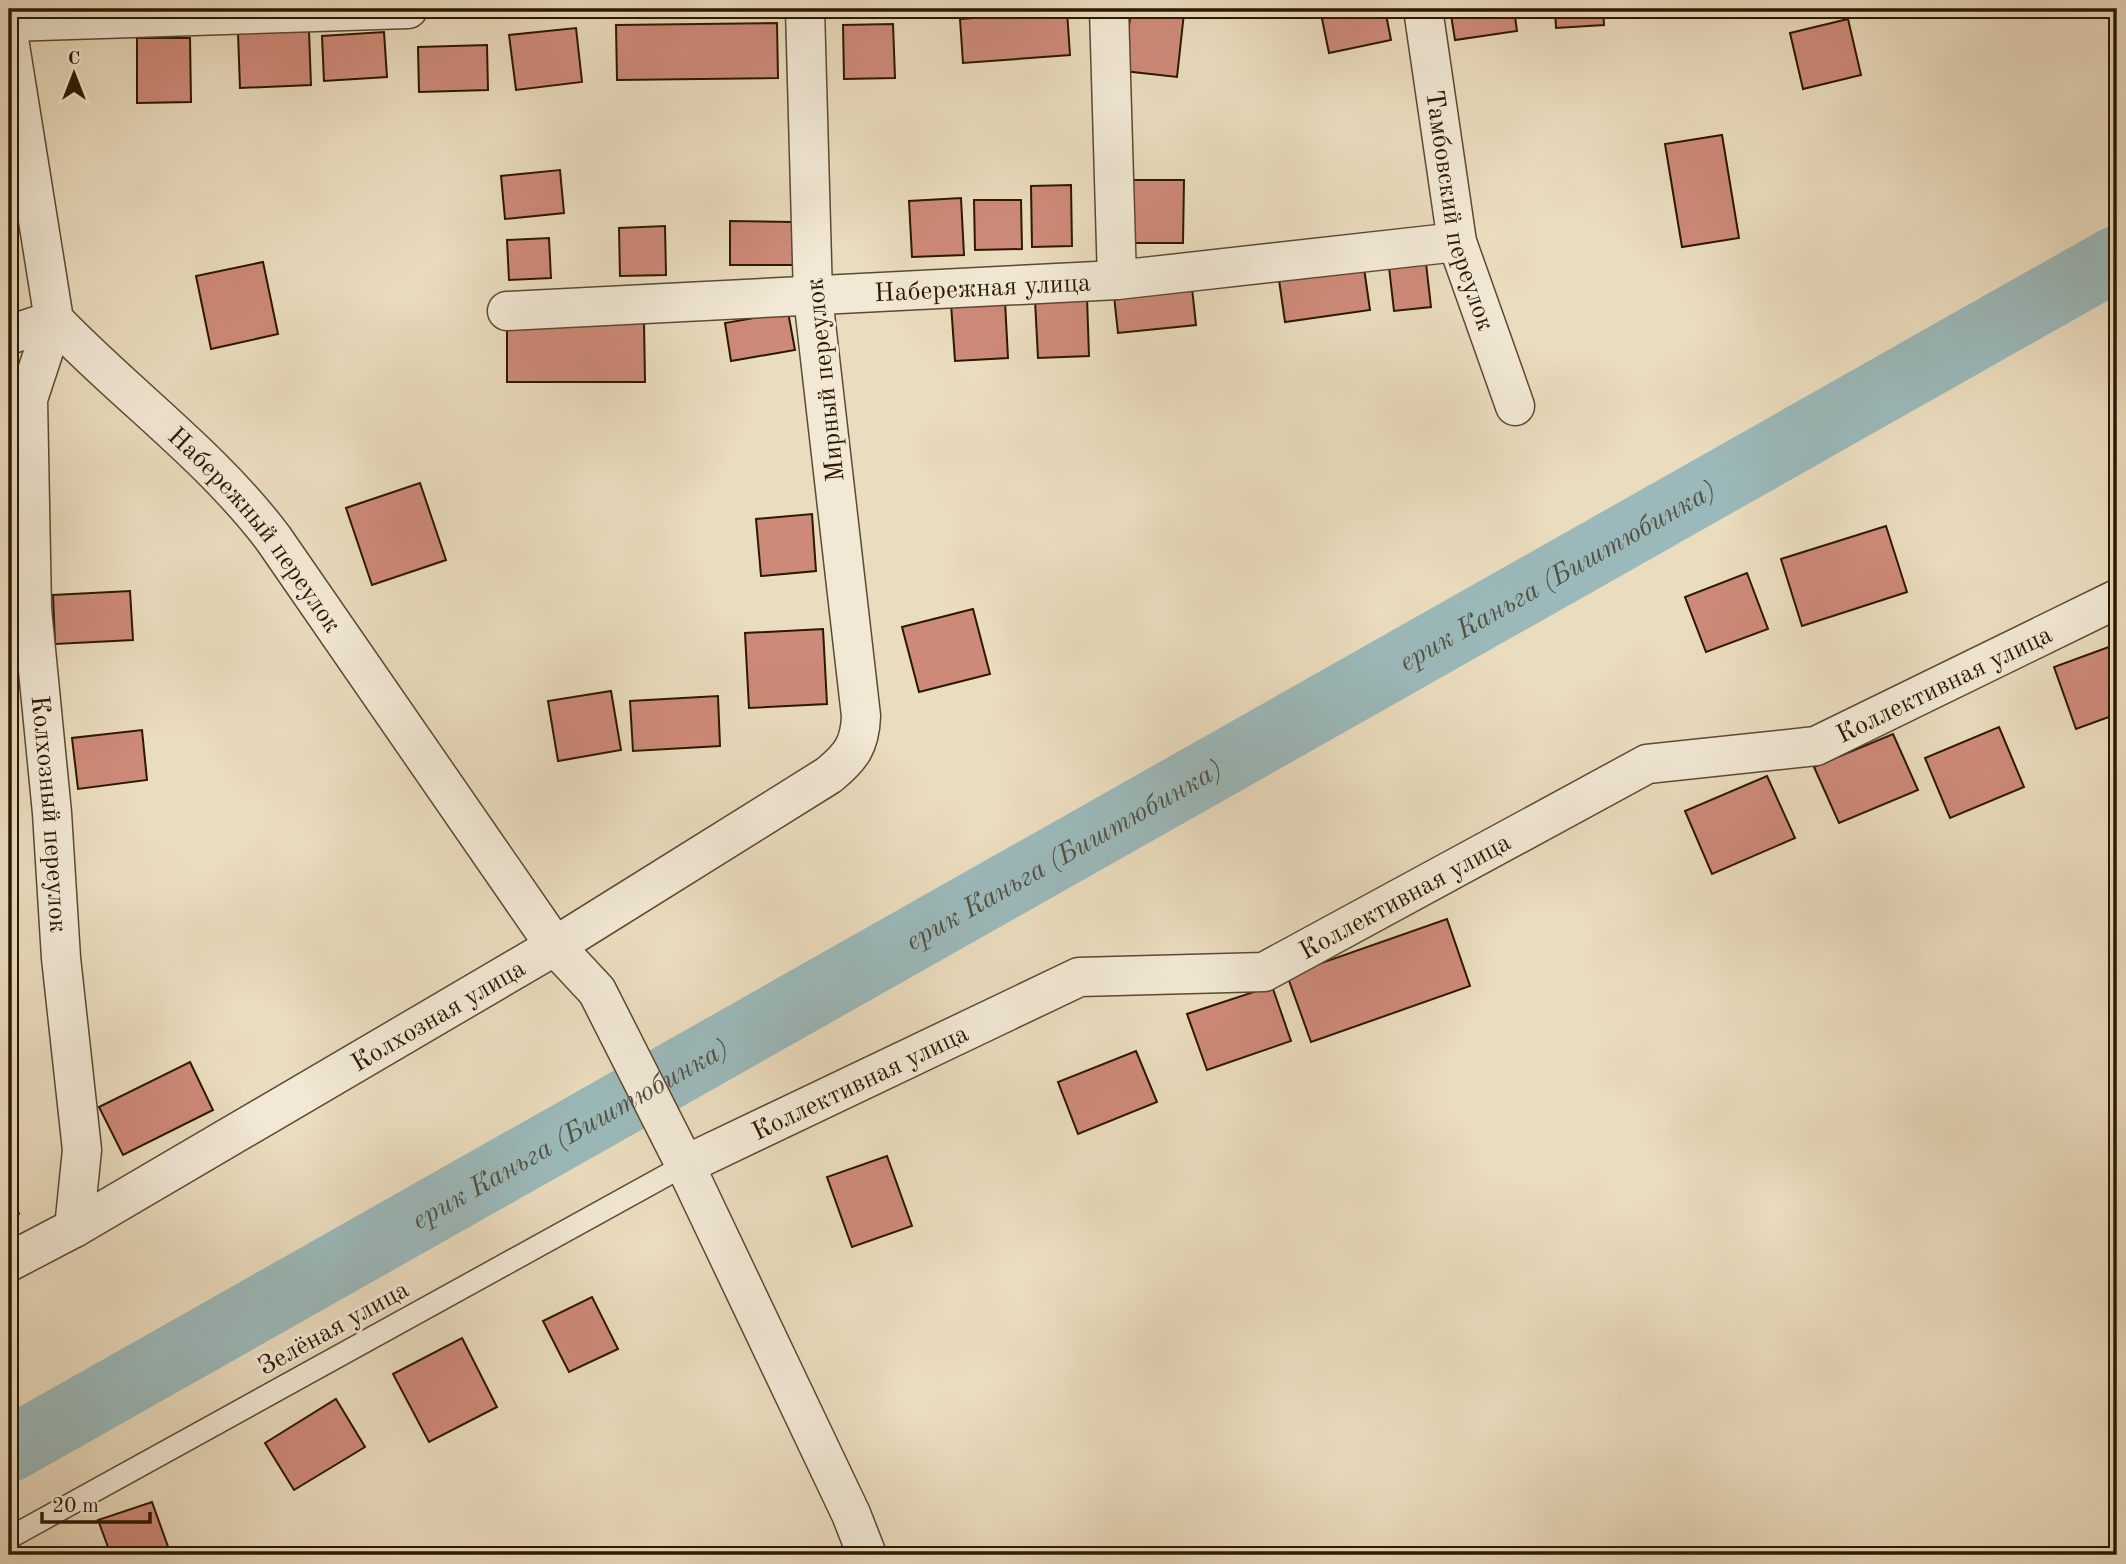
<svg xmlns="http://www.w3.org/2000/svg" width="2126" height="1564" viewBox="0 0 2126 1564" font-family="'Old Standard TT',serif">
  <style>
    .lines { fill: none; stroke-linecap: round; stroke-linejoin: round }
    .river { stroke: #9bb9ba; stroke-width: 65 }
    .building { fill: #ce8a79; stroke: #2c1800; stroke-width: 2 }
    .service-casing { stroke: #5c4930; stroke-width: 24 }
    .minor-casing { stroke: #5c4930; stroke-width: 41 }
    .tertiary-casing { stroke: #5c4930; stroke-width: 41 }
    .service { stroke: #f1e8d5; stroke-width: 21 }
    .minor { stroke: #f1e8d5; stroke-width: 38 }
    .tertiary { stroke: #f1e8d5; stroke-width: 38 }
    .labels { text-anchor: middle; stroke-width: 6; stroke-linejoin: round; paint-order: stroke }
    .street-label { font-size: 26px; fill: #2c1800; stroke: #f1e8d5 }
    .water-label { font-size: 28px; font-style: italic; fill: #535041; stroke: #f1e8d5 }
  </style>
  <rect width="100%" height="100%" fill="#eadcbe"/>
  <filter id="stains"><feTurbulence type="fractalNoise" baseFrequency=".00286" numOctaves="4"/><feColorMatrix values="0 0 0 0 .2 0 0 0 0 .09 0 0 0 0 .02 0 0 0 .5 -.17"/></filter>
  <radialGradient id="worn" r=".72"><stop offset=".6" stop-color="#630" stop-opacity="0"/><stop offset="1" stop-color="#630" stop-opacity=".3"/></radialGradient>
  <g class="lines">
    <path class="river" id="s1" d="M9,1450L2117,258"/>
  </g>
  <g class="building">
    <path d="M1131,9L1184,13L1177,77L1124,71Z"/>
    <path d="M1320,9H1385L1391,40L1329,53Z"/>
    <path d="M1450,9H1514L1517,31L1455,40Z"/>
    <path d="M1555,9H1603L1604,25L1556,28Z"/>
    <path d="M1067,11L1070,55L963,63L960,19Z"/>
    <path d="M1848,19L1861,75L1803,89L1790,33Z"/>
    <path d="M777,23L778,78L617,80L616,25Z"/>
    <path d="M893,24L895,78L844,79L843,25Z"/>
    <path d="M576,28L582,82L516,90L509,35Z"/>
    <path d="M309,31L311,85L240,88L238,33Z"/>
    <path d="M384,32L387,77L324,81L322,36Z"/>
    <path d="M137,38H190L191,102L137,103Z"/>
    <path d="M487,45L488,90L419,92L418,47Z"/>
    <path d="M1722,135L1739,238L1682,247L1665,144Z"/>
    <path d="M560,170L564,213L505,219L501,176Z"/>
    <path d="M1132,180H1184L1183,243H1132Z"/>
    <path d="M1071,185L1072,246L1032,247L1031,186Z"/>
    <path d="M961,198L964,255L912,257L909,201Z"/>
    <path d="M974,200H1021L1022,249L975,250Z"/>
    <path d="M730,221L794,222V265H730Z"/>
    <path d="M665,226L666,275L620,276L619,228Z"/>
    <path d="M549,238L551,278L509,280L507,240Z"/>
    <path d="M1363,261L1370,310L1285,322L1278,273Z"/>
    <path d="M263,262L278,334L211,349L196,276Z"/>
    <path d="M1426,263L1431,307L1394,311L1389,267Z"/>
    <path d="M1192,288L1196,325L1118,333L1114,296Z"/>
    <path d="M1087,297L1089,356L1038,358L1035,300Z"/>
    <path d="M1005,301L1008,358L955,361L951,304Z"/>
    <path d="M788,312L795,350L731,361L725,323Z"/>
    <path d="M644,322L645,382H507V323Z"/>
    <path d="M420,483L446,560L372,585L346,508Z"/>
    <path d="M812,514L816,571L761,576L756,519Z"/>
    <path d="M1886,526L1907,592L1802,626L1781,559Z"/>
    <path d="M1747,573L1768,629L1706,652L1685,597Z"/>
    <path d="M130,591L133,640L55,644L53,595Z"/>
    <path d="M973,609L990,674L919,692L902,627Z"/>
    <path d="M823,629L827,704L749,708L745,633Z"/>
    <path d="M2117,644V714L2076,729L2054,667Z"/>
    <path d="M611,691L621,750L558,761L548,701Z"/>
    <path d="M718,696L720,746L633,751L630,701Z"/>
    <path d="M1999,727L2024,787L1950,818L1925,758Z"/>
    <path d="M142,730L147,780L78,789L72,738Z"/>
    <path d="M1893,734L1918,790L1839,823L1814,767Z"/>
    <path d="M1767,776L1795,838L1712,874L1685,811Z"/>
    <path d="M1447,919L1470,986L1311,1042L1287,975Z"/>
    <path d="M1272,986L1291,1041L1207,1070L1187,1014Z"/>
    <path d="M1136,1051L1157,1102L1078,1134L1058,1082Z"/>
    <path d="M190,1062L213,1110L123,1155L99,1107Z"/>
    <path d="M887,1156L912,1226L852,1247L827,1177Z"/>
    <path d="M9,1185L19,1214L9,1218Z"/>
    <path d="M592,1297L618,1349L569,1372L543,1321Z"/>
    <path d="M462,1338L497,1407L429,1442L393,1374Z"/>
    <path d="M336,1399L365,1447L294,1490L265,1443Z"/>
    <path d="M152,1502L171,1555H111L98,1520Z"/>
  </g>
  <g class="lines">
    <defs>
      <path id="service" d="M9,1538L685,1165"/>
      <g id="minor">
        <path d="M1109,9L1117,280"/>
        <path id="s2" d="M1423,9L1457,242L1515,406"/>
        <path d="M9,22L408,9"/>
        <path id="s3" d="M9,39L54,320C125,394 211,456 273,538L555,946L597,991L685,1165L1079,977L1264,972L1647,764L1816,746L2117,599"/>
        <path id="s4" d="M507,311L1117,280L1457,242"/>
        <path id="s5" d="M54,320L28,399L32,609L52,813L61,958L82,1150L74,1228"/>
        <path d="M9,335L54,320"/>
        <path id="s6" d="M9,1262L74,1228L555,946L829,775C851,757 860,745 861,716L813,297L805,9"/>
      </g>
      <path id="tertiary" d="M685,1165L851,1514L867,1555"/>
    </defs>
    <use href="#service" class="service-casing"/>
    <use href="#minor" class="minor-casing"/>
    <use href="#tertiary" class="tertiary-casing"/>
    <use href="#service" class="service"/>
    <use href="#minor" class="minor"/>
    <use href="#tertiary" class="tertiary"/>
  </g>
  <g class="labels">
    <g class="street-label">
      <text dy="9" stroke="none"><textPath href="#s2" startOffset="205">Тамбовский переулок</textPath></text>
      <text dy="9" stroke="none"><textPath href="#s4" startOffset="476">Набережная улица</textPath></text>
      <text transform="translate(824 380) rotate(-96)" y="9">Мирный переулок</text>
      <text dy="9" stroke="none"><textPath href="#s3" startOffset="576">Набережный переулок</textPath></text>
      <text dy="9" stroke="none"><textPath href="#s3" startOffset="2716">Коллективная улица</textPath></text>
      <text dy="9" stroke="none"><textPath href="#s5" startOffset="499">Колхозный переулок</textPath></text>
      <text dy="9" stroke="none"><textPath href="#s3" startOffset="2128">Коллективная улица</textPath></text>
      <text dy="9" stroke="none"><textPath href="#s6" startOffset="495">Колхозная улица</textPath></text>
      <text dy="9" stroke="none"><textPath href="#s3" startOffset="1540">Коллективная улица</textPath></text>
      <text transform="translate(333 1327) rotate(-29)" y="9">Зелёная улица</text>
    </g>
    <g class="water-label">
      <text dy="10" stroke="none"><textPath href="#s1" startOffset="1778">ерик Каньга (Биштюбинка)</textPath></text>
      <text dy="10" stroke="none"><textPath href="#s1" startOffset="1211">ерик Каньга (Биштюбинка)</textPath></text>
      <text dy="10" stroke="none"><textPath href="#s1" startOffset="644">ерик Каньга (Биштюбинка)</textPath></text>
    </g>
  </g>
  <rect width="2126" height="1564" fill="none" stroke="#eadcbe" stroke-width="35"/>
  <rect x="10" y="10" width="2105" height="1543" fill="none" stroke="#2c1800" stroke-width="3.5"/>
  <rect x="18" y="18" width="2091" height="1529" fill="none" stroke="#2c1800" stroke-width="2"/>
  <g transform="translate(74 74)" stroke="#f1e8d5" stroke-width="5" paint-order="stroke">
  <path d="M0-5L12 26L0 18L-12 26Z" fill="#2c1800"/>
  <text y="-10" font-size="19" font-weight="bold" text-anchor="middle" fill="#2c1800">С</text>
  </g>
  <path d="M42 1512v10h108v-10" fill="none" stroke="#2c1800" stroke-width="3.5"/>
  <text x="52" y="1512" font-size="21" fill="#2c1800" stroke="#f1e8d5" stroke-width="5" paint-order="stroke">20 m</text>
  <rect width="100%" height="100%" filter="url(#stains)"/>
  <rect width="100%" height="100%" fill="url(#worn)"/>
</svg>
